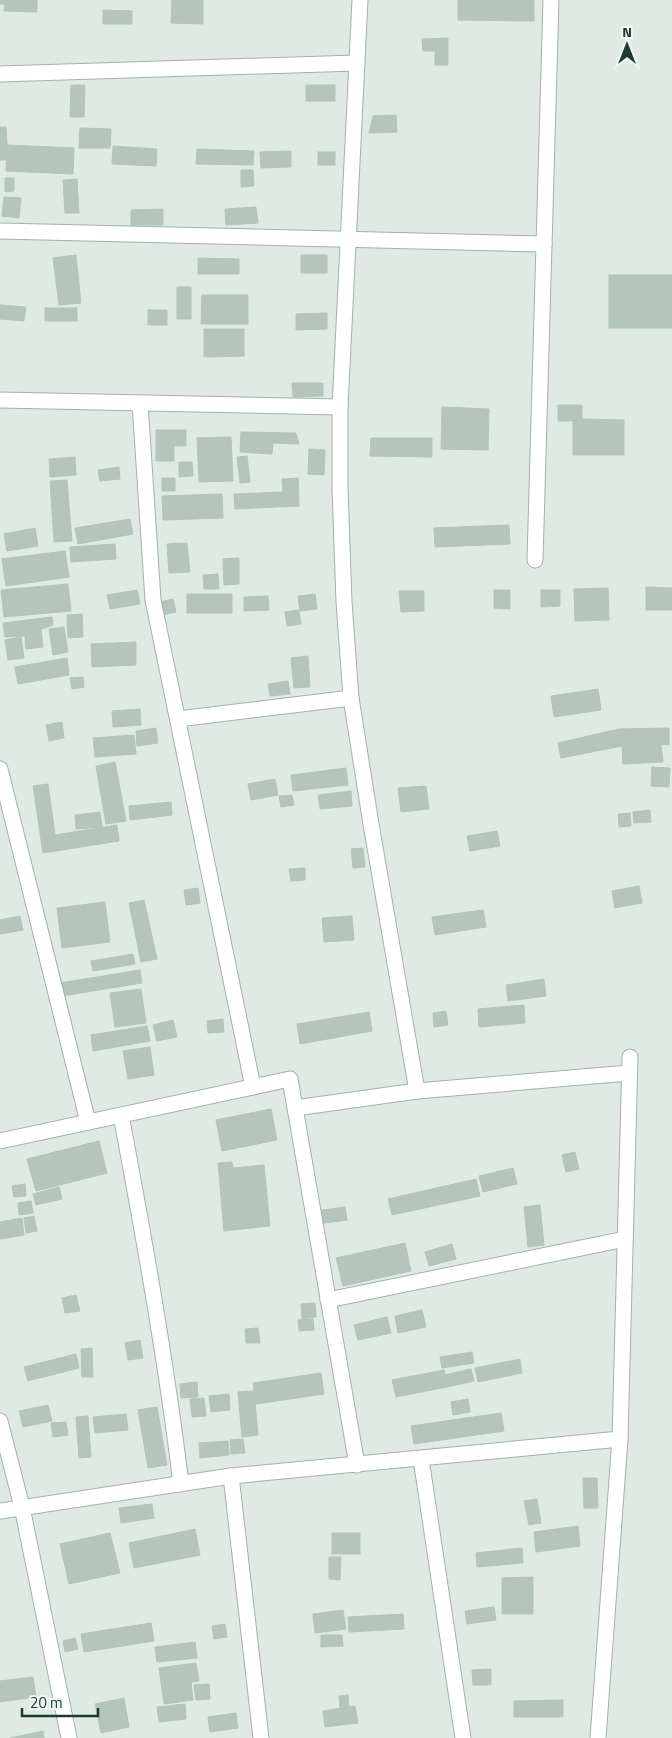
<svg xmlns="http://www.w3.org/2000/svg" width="672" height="1738" viewBox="0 0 672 1738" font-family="'Titillium Web',sans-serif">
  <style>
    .building { fill: #b5c5bd; stroke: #b2c4bb }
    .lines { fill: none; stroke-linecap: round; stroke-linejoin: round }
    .minor-casing { stroke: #a2b2ab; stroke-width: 17 }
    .minor { stroke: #fff; stroke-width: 15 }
  </style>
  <rect width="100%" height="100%" fill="#dfeae4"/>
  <g class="building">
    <path d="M0,0H37V12L4,11L5,4H0Z"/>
    <path d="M172,0H203V24L171,23Z"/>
    <path d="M458,0H534V21L458,20Z"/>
    <path d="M103,10L132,11V24H103Z"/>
    <path d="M448,38V65H435V51H423L422,39Z"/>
    <path d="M71,85H85L84,117H70Z"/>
    <rect x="306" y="85" width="29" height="16"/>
    <path d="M396,115L397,132L369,133L373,116Z"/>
    <path d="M0,127H6L8,160H0Z"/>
    <path d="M80,128L111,129L110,148H79Z"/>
    <path d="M7,145L74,148L73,174L6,171Z"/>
    <path d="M113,146L157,149L156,166L112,164Z"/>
    <path d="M197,149L254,151L253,165L196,164Z"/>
    <path d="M291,151V167L261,168L260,152Z"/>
    <rect x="318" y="152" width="17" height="13"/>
    <path d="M241,170H253L254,186L241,187Z"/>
    <path d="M5,178H14V191L5,192Z"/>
    <path d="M77,179L79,213H65L63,180Z"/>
    <path d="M4,197L21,198L19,218L2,216Z"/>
    <path d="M256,207L258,223L226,225L225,209Z"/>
    <path d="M163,209V225H131V210Z"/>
    <path d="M76,255L81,303L59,305L53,258Z"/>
    <rect x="301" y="255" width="26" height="18"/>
    <path d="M198,258L239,259V274H198Z"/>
    <rect x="609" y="275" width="63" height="53"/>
    <rect x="177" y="287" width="14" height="32"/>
    <path d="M202,295H248V324H201Z"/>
    <path d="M0,305L26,307L24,321L0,319Z"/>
    <rect x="45" y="308" width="32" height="13"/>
    <rect x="148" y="310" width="19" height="15"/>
    <path d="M327,313V329L296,330V314Z"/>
    <path d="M204,329H244V356L204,357Z"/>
    <path d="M292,383H323V396L293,397Z"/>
    <path d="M558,405H582V419L624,420V455H573V421H558Z"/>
    <path d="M442,407L489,409L488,450L441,449Z"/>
    <path d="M156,430H186V446H174V461H156Z"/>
    <path d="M241,432L296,433L299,444L273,443L272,454L240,452Z"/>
    <path d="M231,437L233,481L199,482L197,438Z"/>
    <path d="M371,438H432V457L370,456Z"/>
    <path d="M309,449L325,450L324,475L308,474Z"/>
    <path d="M247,456L250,482L240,483L237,457Z"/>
    <path d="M75,457L76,475L50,477L49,459Z"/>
    <path d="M179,462H192L193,476L179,477Z"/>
    <path d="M119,467L120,479L100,481L98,470Z"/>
    <rect x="162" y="478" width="13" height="13"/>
    <path d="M298,478L299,506L235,509L234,494L283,492L282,479Z"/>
    <path d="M67,480L72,541L54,542L50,481Z"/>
    <path d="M222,494L223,518L163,520L162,496Z"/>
    <path d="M130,519L133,534L78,544L75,528Z"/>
    <path d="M509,525L510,544L435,547L434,528Z"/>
    <path d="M35,528L38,546L7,551L4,534Z"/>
    <path d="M187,543L190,572L169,573L167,544Z"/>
    <path d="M115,544L116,559L71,562L70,547Z"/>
    <path d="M65,551L69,577L6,586L2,559Z"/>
    <path d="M239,558V584L224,585L223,559Z"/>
    <path d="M218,574L219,589H204L203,575Z"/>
    <path d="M68,584L71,611L4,617L1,590Z"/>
    <path d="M646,587L672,588V610H646Z"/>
    <path d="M608,588L609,620L575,621L574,589Z"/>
    <path d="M137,590L140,604L110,609L107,595Z"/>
    <path d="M494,590H510V609L494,608Z"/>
    <path d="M541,590H560V606L541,607Z"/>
    <path d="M399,591H424V611L401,612Z"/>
    <rect x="187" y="594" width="45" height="19"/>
    <path d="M315,594L317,609L300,611L298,596Z"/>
    <path d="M268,596L269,610L244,611V597Z"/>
    <path d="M173,599L176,612L162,615L160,602Z"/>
    <path d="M299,610L301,624L287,626L285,612Z"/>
    <path d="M82,614L83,637L68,638L67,615Z"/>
    <path d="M52,617L53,625L41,629L43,647L26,649L25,636L5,637L3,623Z"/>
    <path d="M64,627L68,652L53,655L49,629Z"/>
    <path d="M21,637L24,658L8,660L5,640Z"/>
    <path d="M136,642V665L92,667L91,644Z"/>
    <path d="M308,656L310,687L294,688L291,658Z"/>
    <path d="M67,658L69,675L18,684L15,667Z"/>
    <path d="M83,677L84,687L72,689L70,678Z"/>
    <path d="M288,681L290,694L270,696L268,684Z"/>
    <path d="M598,689L601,710L554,717L551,696Z"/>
    <path d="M140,709L141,725L113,727L112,711Z"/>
    <path d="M62,722L64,738L49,741L46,725Z"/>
    <path d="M156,728L158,743L137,746L136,731Z"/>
    <path d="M669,728V745L661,744L622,746L561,758L558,743L619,729Z"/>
    <path d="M134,735L136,754L95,757L93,738Z"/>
    <path d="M661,744L663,762L623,764L622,746Z"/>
    <path d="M115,762L126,821L106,824L96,766Z"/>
    <path d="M652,767L670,768L669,787L651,786Z"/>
    <path d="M346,768L348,785L293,791L291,775Z"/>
    <path d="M275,779L278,795L251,800L248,784Z"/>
    <path d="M48,784L55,835L117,825L119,841L43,853L33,786Z"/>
    <path d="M426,786L429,809L401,812L398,788Z"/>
    <path d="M351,791L352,806L320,809L318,795Z"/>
    <path d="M292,795L294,805L281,807L279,796Z"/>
    <path d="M171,802L172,815L130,820L129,806Z"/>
    <path d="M650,810L651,822L634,823L633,812Z"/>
    <path d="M100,812L102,827L76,829L75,815Z"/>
    <path d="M630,813L631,826L619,827L618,814Z"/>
    <path d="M497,831L500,846L470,851L467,836Z"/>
    <path d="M363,848L365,867L353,868L351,849Z"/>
    <path d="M305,868V880L291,881L289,869Z"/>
    <path d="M639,886L642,903L615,908L612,891Z"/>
    <path d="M198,888L200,903L186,905L184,890Z"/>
    <path d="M144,900L157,959L141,962L129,903Z"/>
    <path d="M105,902L110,942L62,948L57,908Z"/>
    <path d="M483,910L486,927L435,935L432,917Z"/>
    <path d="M20,916L23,930L0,934V920Z"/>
    <path d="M352,916L354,940L324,942L322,918Z"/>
    <path d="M133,954L135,964L93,971L91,961Z"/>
    <path d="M140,970L142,983L62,996L60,983Z"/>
    <path d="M544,979L546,996L508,1001L506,985Z"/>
    <path d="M141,989L146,1023L115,1027L110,993Z"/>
    <path d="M524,1005L525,1023L479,1027L478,1009Z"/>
    <path d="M446,1011L448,1025L434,1027L433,1013Z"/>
    <path d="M369,1012L372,1031L300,1044L297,1024Z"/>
    <path d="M223,1019L224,1032L208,1033L207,1021Z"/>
    <path d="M173,1020L177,1037L157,1041L153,1025Z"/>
    <path d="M147,1026L150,1041L93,1051L91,1035Z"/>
    <path d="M150,1047L154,1075L128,1079L123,1051Z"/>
    <path d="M271,1109L277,1140L222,1151L216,1120Z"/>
    <path d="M99,1141L107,1173L36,1191L27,1159Z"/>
    <path d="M575,1152L579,1169L566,1172L562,1155Z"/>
    <path d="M232,1162L233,1168L264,1165L270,1226L224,1231L218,1163Z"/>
    <path d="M513,1168L517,1184L483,1192L479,1176Z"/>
    <path d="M476,1179L480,1196L392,1215L388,1199Z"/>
    <path d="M25,1184L26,1196L14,1197L12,1186Z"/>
    <path d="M59,1187L62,1199L36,1205L33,1194Z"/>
    <path d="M31,1201L33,1213L19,1215L18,1203Z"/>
    <path d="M540,1205L544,1245L528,1247L524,1207Z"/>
    <path d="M345,1207L347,1220L318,1224L316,1211Z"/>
    <path d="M34,1216L37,1231L26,1233L24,1218Z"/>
    <path d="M22,1218L24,1235L0,1239V1222Z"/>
    <path d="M405,1243L411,1271L343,1286L336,1258Z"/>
    <path d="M452,1244L456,1259L429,1266L425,1252Z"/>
    <path d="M76,1295L80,1311L65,1313L62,1298Z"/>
    <path d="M315,1303L316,1317L302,1319L301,1304Z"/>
    <path d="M422,1310L426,1327L398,1333L395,1316Z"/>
    <path d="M387,1317L391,1333L358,1340L354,1325Z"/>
    <path d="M313,1319L314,1330L299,1331L298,1320Z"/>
    <path d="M258,1328L260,1343H246L245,1329Z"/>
    <path d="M140,1340L143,1358L128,1360L125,1343Z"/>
    <path d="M92,1348L93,1377H82L81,1349Z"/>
    <path d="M472,1352L474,1363L442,1368L440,1357Z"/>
    <path d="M76,1354L79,1368L28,1381L24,1367Z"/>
    <path d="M520,1359L522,1373L478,1382L475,1368Z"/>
    <path d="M471,1369L474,1381L447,1387L444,1375Z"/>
    <path d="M444,1370L447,1387L396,1397L392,1380Z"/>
    <path d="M321,1373L324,1394L256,1404L253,1383Z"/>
    <path d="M197,1382L198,1397L181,1398L180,1384Z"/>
    <path d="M254,1391L258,1435L242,1437L238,1392Z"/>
    <path d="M229,1394L230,1410L211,1412L209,1396Z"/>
    <path d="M204,1398L206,1416L192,1417L190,1399Z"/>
    <path d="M468,1399L470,1412L453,1415L451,1402Z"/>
    <path d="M48,1405L52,1421L23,1427L19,1411Z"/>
    <path d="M157,1407L167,1465L148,1468L138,1410Z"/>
    <path d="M501,1413L504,1431L414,1444L411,1426Z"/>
    <path d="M126,1414L128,1430L95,1433L93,1417Z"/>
    <path d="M88,1416L91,1457L79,1458L76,1417Z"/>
    <path d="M66,1422L68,1435L53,1437L51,1423Z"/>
    <path d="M243,1439L245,1453L231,1454L230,1440Z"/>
    <path d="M228,1441L229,1455L200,1458L199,1443Z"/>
    <path d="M583,1478H597L598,1508H584Z"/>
    <path d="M537,1499L541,1523L529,1525L524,1501Z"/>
    <path d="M152,1504L154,1518L121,1523L119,1508Z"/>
    <path d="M578,1526L580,1546L536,1552L534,1532Z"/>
    <path d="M195,1529L200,1555L134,1568L129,1543Z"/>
    <path d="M110,1533L120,1573L69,1584L60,1544Z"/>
    <rect x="332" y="1533" width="28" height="21"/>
    <path d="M522,1548L523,1563L477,1567L476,1553Z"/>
    <path d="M329,1557H341L340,1580L329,1579Z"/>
    <path d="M533,1577V1614H502V1578Z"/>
    <path d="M494,1607L496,1620L467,1624L465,1611Z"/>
    <path d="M343,1610L346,1629L315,1633L313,1614Z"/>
    <path d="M403,1614L404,1629L349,1632L348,1617Z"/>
    <path d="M151,1623L154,1641L84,1652L81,1634Z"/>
    <path d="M225,1624L227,1637L214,1639L212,1626Z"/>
    <path d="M321,1635H342L343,1646L321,1647Z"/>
    <path d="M75,1638L78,1649L65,1652L63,1641Z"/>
    <path d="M195,1642L197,1658L157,1662L155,1647Z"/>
    <path d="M196,1663L199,1681L191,1682L193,1700L164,1704L159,1668Z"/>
    <path d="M491,1669V1685H473L472,1670Z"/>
    <path d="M33,1677L36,1697L0,1702V1681Z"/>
    <path d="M209,1684L210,1699L196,1700L194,1685Z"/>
    <path d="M348,1695L349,1708L340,1709L339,1696Z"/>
    <path d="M124,1698L129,1727L101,1733L95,1704Z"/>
    <path d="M563,1700V1717H514V1701Z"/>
    <path d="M185,1704L186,1719L159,1722L157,1707Z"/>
    <path d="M355,1706L358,1723L325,1727L323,1711Z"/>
    <path d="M236,1713L238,1728L210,1732L208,1717Z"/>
    <path d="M43,1731L44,1738H10Z"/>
  </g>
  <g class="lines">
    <defs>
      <g id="minor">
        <path d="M0,74L357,63"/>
        <path d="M0,231L544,244"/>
        <path d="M0,400L340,407L360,0"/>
        <path d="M140,403L153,600L253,1087"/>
        <path d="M340,407V488L344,602L351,698L371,824L417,1091"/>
        <path d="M535,560L551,0"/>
        <path d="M178,719L351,698"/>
        <path d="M0,769L88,1122"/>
        <path d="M295,1108L417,1091L629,1073"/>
        <path d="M121,1115C144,1238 166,1360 181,1484"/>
        <path d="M0,1141L290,1079L357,1465"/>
        <path d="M328,1300L625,1239"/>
        <path d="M0,1421L22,1507L69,1738"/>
        <path d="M421,1459L463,1738"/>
        <path d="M231,1476L261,1738"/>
        <path d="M0,1511L231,1476L620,1439"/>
        <path d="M598,1738L620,1439L630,1057"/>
      </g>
    </defs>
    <use href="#minor" class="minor-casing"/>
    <use href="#minor" class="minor"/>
  </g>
  <g transform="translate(627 45)" stroke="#eff7f3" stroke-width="4" paint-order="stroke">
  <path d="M0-4L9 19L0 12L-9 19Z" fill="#203a31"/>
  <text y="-8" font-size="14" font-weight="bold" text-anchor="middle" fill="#203a31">N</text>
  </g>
  <path d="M22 1708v8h76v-8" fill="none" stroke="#203a31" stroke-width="2.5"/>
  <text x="30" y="1708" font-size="15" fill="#203a31" stroke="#eff7f3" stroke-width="4" paint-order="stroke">20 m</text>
</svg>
